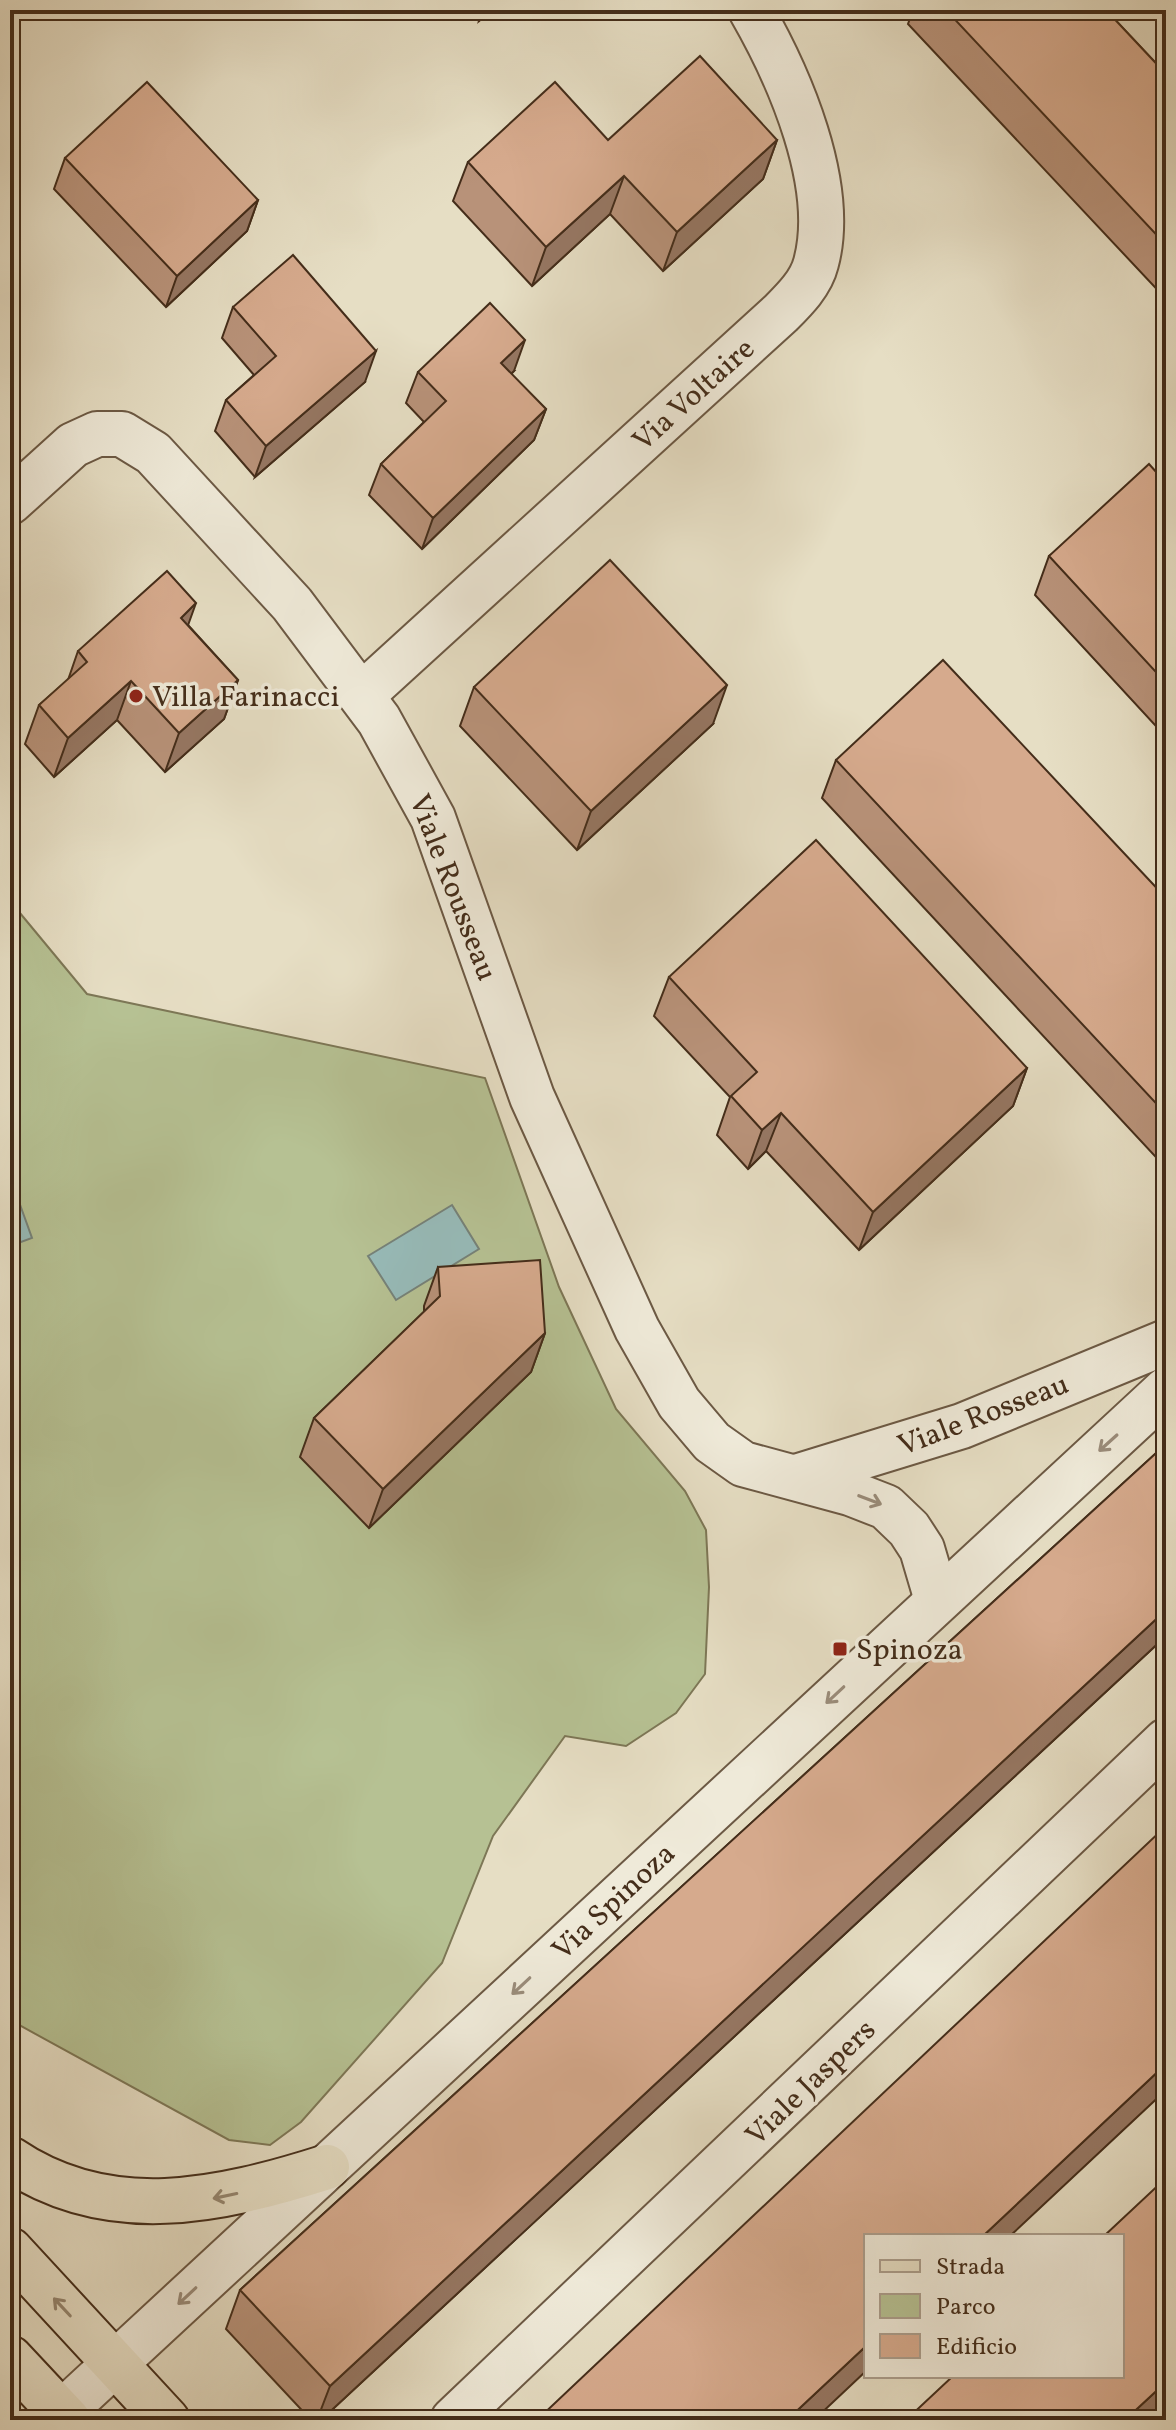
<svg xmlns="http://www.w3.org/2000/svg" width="1176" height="2430" viewBox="0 0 1176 2430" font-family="Vollkorn,serif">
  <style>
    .green { fill: #b6c193; stroke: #7d7756; stroke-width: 2 }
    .water { fill: #97bbb9; stroke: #768279; stroke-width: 2 }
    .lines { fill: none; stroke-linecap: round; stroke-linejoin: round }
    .minor-casing { stroke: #6c5944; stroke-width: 48 }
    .major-casing { stroke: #442d1a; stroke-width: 48 }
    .minor { stroke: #efead9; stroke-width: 44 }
    .major { stroke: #e6dec4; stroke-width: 44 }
    .wall { fill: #b89279; stroke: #442d1a; stroke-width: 2 }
    .shaded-wall { fill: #967763; stroke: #442d1a; stroke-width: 2 }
    .building { fill: #d6aa8d; stroke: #442d1a; stroke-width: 2 }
    .oneway { stroke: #9a8c7a }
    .oneway2 { stroke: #95866f }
    .poi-dot { fill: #8f2418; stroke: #efead9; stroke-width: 3 }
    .labels { text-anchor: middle; stroke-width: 7; stroke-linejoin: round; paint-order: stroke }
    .street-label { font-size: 30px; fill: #442d1a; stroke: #efead9 }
    .poi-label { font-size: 30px; fill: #442d1a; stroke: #efead9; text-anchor: start }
  </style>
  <rect width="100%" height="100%" fill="#e6dec4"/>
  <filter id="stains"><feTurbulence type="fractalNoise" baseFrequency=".0025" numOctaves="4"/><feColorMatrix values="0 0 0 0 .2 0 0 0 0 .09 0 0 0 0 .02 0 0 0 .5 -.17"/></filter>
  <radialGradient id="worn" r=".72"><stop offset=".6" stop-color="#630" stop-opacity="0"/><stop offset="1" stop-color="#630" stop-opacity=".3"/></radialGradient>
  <path class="green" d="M10,901L87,994L485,1078L559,1287L616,1409L685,1491L706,1530L709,1587L705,1674L676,1713L626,1746L565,1736L493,1836L442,1963L301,2122L270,2145L229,2140L10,2020Z"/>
  <g class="water">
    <path d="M14,1188L32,1238L10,1246V1189Z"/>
    <path d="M452,1205L479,1249L396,1300L368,1256Z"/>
  </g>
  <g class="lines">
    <defs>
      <g id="minor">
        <path d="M10,502L73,445L97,434H122L153,453L292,604L379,720L433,818L532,1097L637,1329L679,1403L712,1442L743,1464L850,1493L886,1507L909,1529L922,1549L937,1600"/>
        <path d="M362,695L781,313C795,299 811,283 816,263C837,185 789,76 751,10"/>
        <path d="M796,1477L962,1426L1166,1342"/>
        <path d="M54,2420L1166,1390"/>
        <path d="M453,2420L1166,1741"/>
      </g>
      <g id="major">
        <path d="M10,2159C109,2226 220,2201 327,2167"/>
        <path d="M10,2250L167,2420"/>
        <path d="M10,2358L68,2420"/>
      </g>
    </defs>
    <use href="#minor" class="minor-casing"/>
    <use href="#major" class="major-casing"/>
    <use href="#minor" class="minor"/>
    <use href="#major" class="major"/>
  </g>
  <g class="wall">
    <path d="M469,10H491L479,21Z"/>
    <path d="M913,10H1106L1166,74V299L908,24Z"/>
    <path d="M608,140H777L763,179L663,271L610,214L532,286L453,201L468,162Z"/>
    <path d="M65,158L258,200L247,231L166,307L54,189Z"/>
    <path d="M233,307L365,382L255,477L215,431L226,400L254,375L222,338Z"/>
    <path d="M514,371L511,374L546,409L534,440L422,549L369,495L381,464L424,422L406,403L418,372Z"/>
    <path d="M1166,483V737L1035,595L1049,556Z"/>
    <path d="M188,625L238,680L224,719L165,772L117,720L54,777L25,744L39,705L68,680L78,651Z"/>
    <path d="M474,687L713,724L577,850L460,726Z"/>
    <path d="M836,760L1166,898V1168L822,798Z"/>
    <path d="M669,977L1027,1068L1013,1106L859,1250L766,1151L748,1169L717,1135L730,1097L654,1016Z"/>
    <path d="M438,1267L545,1333L531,1372L369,1528L300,1457L314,1418L424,1312V1306Z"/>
    <path d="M1166,1444V1636L321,2420H311L226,2329L240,2290Z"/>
  </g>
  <g class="shaded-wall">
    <path d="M482,10H491L479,21Z"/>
    <path d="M777,140L763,179L663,271L677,232Z"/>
    <path d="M624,176L610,214L532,286L546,247Z"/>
    <path d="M258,200L247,231L166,307L177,276Z"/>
    <path d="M525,340L514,371L490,394L501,363Z"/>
    <path d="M376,351L365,382L255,477L266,446Z"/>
    <path d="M546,409L534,440L422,549L433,518Z"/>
    <path d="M196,603L182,642L181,618Z"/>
    <path d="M238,680L224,719L165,772L179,733Z"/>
    <path d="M131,681L117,720L54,777L68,738Z"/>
    <path d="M727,685L713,724L577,850L591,811Z"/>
    <path d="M1027,1068L1013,1106L859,1250L873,1212Z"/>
    <path d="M781,1113L766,1151L748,1169L762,1130Z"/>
    <path d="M545,1333L531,1372L369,1528L383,1489Z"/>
    <path d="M1166,1610V1636L321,2420H317L330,2386Z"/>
    <path d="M1166,2064V2090L1010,2236H983Z"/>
    <path d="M866,2346V2371L814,2420H787Z"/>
    <path d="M1166,2382V2402L1147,2420H1125Z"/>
  </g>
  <g class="building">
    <path d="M946,10H1106L1166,74V245Z"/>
    <path d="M700,56L777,140L677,232L624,176L546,247L468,162L555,82L608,140Z"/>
    <path d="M147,82L258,200L177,276L65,158Z"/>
    <path d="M293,255L376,351L266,446L226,400L276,356L233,307Z"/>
    <path d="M490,303L525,340L501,363L546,409L433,518L381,464L446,401L418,372Z"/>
    <path d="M1149,464L1166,483V683L1049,556Z"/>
    <path d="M610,560L727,685L591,811L474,687Z"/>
    <path d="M167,571L196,603L181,618L238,680L179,733L131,681L68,738L39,705L87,662L78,651Z"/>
    <path d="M943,660L1166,898V1114L836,760Z"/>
    <path d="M816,840L1027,1068L873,1212L781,1113L762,1130L731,1096L757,1072L669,977Z"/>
    <path d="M540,1260L545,1333L383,1489L314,1418L440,1296L438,1267Z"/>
    <path d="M1166,1444V1610L330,2386L240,2290Z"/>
    <path d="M1166,1826V2064L983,2236H866V2346L787,2420H537Z"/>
    <path d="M1166,2178V2382L1125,2420H906L953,2376H1122V2236H1104Z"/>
  </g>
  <defs><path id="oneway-shaft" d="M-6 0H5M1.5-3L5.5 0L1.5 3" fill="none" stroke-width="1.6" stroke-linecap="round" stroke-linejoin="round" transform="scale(2)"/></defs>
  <g class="oneway">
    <use href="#oneway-shaft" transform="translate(1108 1443) rotate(138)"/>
    <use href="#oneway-shaft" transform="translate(870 1500) rotate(21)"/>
    <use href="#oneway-shaft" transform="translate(835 1695) rotate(137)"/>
    <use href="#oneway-shaft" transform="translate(521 1986) rotate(137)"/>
    <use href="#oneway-shaft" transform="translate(187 2296) rotate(137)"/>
  </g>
  <g class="oneway2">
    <use href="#oneway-shaft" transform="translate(225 2196) rotate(168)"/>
    <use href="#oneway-shaft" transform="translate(62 2307) rotate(-133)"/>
  </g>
  <g class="poi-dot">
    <circle cx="136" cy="696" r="8"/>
    <rect x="832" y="1641" width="16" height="16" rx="4"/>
  </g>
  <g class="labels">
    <g class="street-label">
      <text transform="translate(693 394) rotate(-42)" y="10">Via Voltaire</text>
      <text transform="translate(454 887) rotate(69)" y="10">Viale Rousseau</text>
      <text transform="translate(983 1414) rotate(-21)" y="10">Viale Rosseau</text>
      <text transform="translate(613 1901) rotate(-43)" y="10">Via Spinoza</text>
      <text transform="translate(810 2082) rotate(-44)" y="10">Viale Jaspers</text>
    </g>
    <g class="poi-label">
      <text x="152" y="706">Villa Farinacci</text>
      <text x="856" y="1659">Spinoza</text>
    </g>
  </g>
  <rect width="1176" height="2430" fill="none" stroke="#e6dec4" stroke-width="40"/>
  <rect x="12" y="12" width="1152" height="2406" fill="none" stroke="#442d1a" stroke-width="4"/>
  <rect x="20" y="20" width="1136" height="2390" fill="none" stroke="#442d1a" stroke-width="2"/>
  <rect x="864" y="2234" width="260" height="144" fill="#efead9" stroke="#ab9e8d" stroke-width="2"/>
  <rect x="880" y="2260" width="40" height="12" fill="#e6dec4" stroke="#ab9e8d" stroke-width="2"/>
  <text x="936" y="2274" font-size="24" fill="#442d1a">Strada</text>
  <rect x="880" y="2294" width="40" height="24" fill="#b6c193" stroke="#ab9e8d" stroke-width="2"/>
  <text x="936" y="2314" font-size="24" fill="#442d1a">Parco</text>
  <rect x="880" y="2334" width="40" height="24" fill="#d6aa8d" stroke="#ab9e8d" stroke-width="2"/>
  <text x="936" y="2354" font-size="24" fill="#442d1a">Edificio</text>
  <rect width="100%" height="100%" filter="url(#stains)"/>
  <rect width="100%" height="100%" fill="url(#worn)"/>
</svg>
